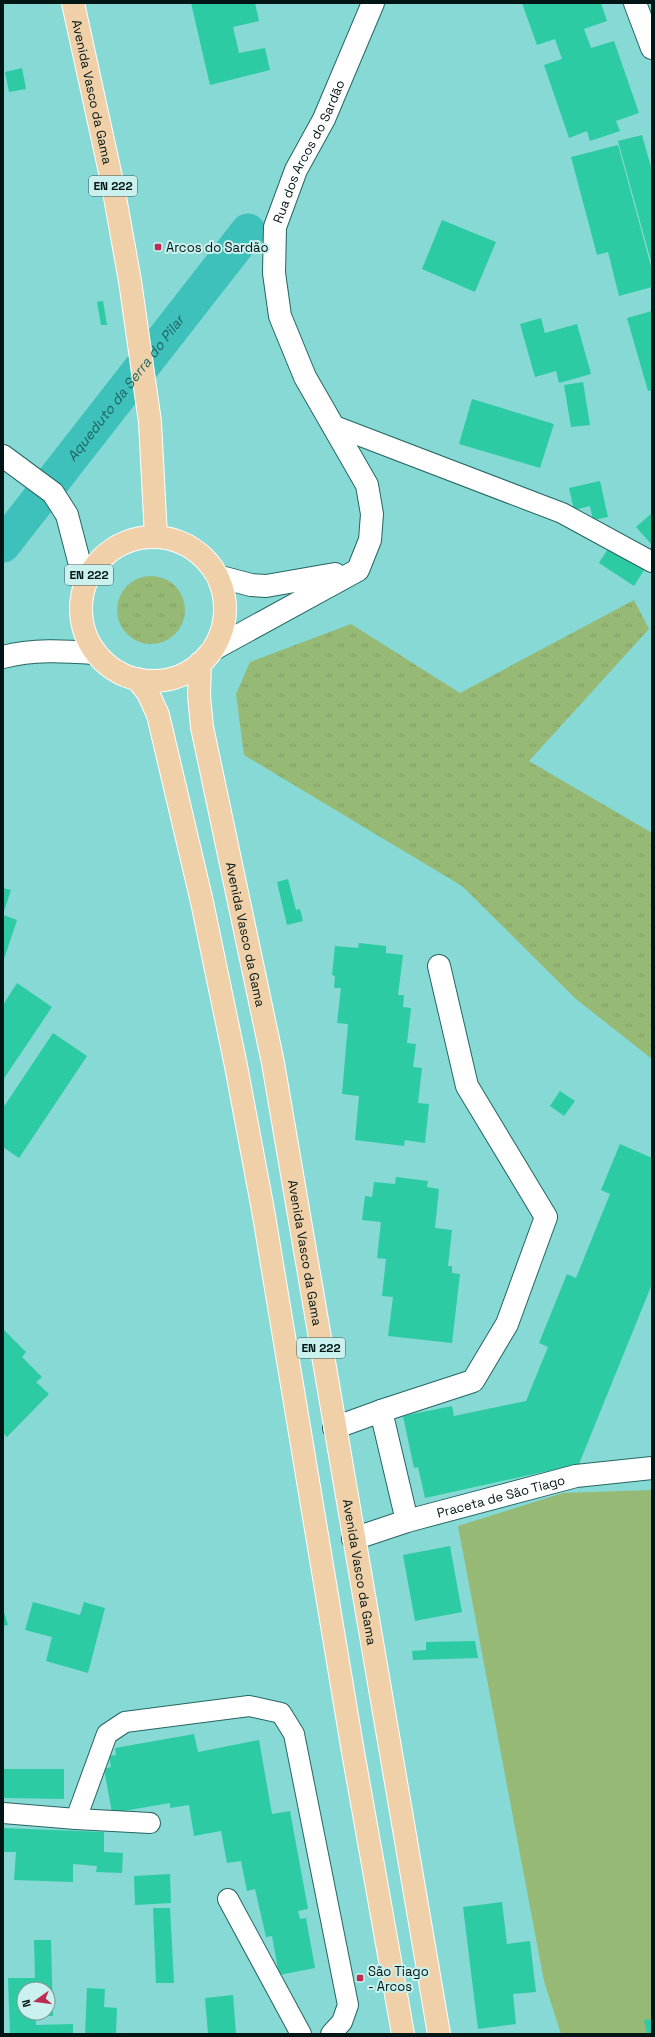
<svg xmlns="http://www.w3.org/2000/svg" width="655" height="2037" viewBox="0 0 655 2037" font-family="'Space Grotesk',sans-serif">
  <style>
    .grass { fill: url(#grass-tufts) }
    .green { fill: #96b976 }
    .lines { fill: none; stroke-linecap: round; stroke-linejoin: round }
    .canal { stroke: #3ec0bb; stroke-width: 35 }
    .building { fill: #2dcba3; fill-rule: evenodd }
    .lane-casing { stroke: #256662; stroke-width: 22 }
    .street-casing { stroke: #256662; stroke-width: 24 }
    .secondary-casing { stroke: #256662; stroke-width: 24 }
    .primary-casing { stroke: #fff; stroke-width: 24 }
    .lane { stroke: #fff; stroke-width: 20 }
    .street { stroke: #fff; stroke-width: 22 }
    .secondary { stroke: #fff; stroke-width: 22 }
    .primary { stroke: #f0d0a9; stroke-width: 22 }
    .poi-dot { fill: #bc2c53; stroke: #caf1ee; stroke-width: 1.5 }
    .labels { text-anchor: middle; stroke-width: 4; stroke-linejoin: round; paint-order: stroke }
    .shield { fill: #caf1ee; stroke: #3d5755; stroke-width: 1 }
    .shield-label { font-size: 12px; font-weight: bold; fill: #001514 }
    .street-label { font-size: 13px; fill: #001514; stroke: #caf1ee }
    .poi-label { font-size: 13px; fill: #001514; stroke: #caf1ee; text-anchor: start }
    .water-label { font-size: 14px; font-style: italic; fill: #1f6461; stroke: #caf1ee }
  </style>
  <defs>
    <pattern id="grass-tufts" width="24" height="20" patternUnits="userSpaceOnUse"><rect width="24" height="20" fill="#96b976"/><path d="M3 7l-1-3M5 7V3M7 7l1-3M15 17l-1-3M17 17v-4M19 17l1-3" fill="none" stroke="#809e65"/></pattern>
  </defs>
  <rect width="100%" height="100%" fill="#86d9d4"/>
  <g class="grass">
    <circle cx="151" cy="610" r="34"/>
    <path d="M634,600L649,629L529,761L652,833V1059L576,999L462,886L244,755L236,694L250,662L351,624L460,693Z"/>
  </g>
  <path class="green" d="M652,1490V2034H561L544,1981L458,1526L563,1493Z"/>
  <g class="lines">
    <path class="canal" id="s1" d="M3,545L248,231"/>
  </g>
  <g class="building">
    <path d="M191,3H255L259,21L233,27L239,53L265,48L270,70L210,85Z"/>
    <path d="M522,3H601L607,21L584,29L591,48L614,41L639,113L616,121L620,131L590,141L587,131L569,138L544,65L562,59L555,39L537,45Z"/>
    <path d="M22,68L26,89L9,92L5,72Z"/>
    <path d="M642,135L652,171V265L618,141Z"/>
    <path d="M618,145L652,270V287L619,296L608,252L597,255L571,157Z"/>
    <path d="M442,220L496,242L475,292L422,269Z"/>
    <path d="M103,301L107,325H101L97,302Z"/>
    <path d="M652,311V390L648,391L627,318Z"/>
    <path d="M541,318L545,333L577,324L591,374L559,383L556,371L535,377L520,324Z"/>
    <path d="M583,382L590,425L571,427L564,385Z"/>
    <path d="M472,399L554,424L540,468L459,444Z"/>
    <path d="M600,481L608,517L593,520L590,506L574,510L569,488Z"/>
    <path d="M652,513V545L636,527Z"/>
    <path d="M611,544L646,567L634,586L599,563Z"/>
    <path d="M288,879L296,910L300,909L303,921L287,925L277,882Z"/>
    <path d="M3,888L11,890L3,914Z"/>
    <path d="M3,915L17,920L3,962Z"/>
    <path d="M359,943L386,946V953L403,955L398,995H404L403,1007L411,1008L407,1043L416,1044L413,1067L422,1068L418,1103L429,1104L425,1143L405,1140L404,1146L355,1140L359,1096L342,1094L348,1024L337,1023L341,988H334L335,976L332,975L335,946L358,948Z"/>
    <path d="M17,983L52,1007L3,1080V1005Z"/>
    <path d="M53,1033L87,1056L19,1158L3,1147V1104L5,1105Z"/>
    <path d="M560,1091L575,1101L564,1116L550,1106Z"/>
    <path d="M620,1144L652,1158V1284L579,1464L425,1498L418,1467L414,1468L403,1416L452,1406L454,1416L526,1401L548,1347L539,1343L567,1274L576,1278L610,1194L601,1190Z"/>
    <path d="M396,1177L428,1181L427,1187L439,1189L435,1228L452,1230L448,1266H452V1273L460,1274L452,1343L388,1336L393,1297L382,1296L386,1259L377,1258L381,1222L362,1220L365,1196L372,1197L374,1182L395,1184Z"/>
    <path d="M3,1329L26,1352L22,1357L42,1377L36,1382L49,1394L7,1437L3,1433Z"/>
    <path d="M450,1546L462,1612L415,1621L403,1555Z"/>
    <path d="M33,1602L80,1615L84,1602L105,1608L88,1673L46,1661L52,1637L25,1630Z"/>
    <path d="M3,1609L8,1625L3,1626Z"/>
    <path d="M475,1641L478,1658L413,1660L412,1651L426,1650V1642Z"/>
    <path d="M194,1734L198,1752L259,1740L272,1814L290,1811L308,1909L298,1911L300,1919L306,1918L315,1968L279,1975L272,1936L266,1937L255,1889L247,1891L241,1861L227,1863L221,1831L194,1836L189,1805L170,1808V1803L112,1813L104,1769L111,1767L109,1756L116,1755L115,1748Z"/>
    <path d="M3,1769H64V1799L3,1798Z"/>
    <path d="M3,1828L104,1832V1852L123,1853L122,1873L96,1872L97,1866L73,1864V1882L14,1880L16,1852H3Z"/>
    <path d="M170,1874L171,1903L135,1905L134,1876Z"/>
    <path d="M502,1902L507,1944L530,1941L536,1992L513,1994L516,2024L478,2029L463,1907Z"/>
    <path d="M153,1908H170L174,1983H156Z"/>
    <path d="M34,1940H51L53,2016H36V2025L73,2024V2034H10L8,1978H35ZM24,1989H48V2013H24Z"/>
    <path d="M87,1988L105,1989L104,2007L117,2008L116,2034H85Z"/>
    <path d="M233,1995L236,2034H208L205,1998Z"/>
    <path d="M652,2019V2034H647L644,2020Z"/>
  </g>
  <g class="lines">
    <defs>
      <g id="lane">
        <path d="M332,425L562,513L652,562"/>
        <path d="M3,1813L76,1819L150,1823"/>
        <path d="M76,1819L107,1734L125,1722L249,1706L281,1713L294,1734L348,2005L342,2022L331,2034"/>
        <path d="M228,1899L301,2034"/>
      </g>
      <g id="street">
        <path d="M635,3L652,48"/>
        <path d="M3,456L53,493L67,515L85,584"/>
        <path d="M334,1428L381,1411"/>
        <path d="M407,1521L381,1411L473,1381L507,1324L546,1217L467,1086L439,966"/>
        <path id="s2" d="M353,1539L407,1521L576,1476L652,1468"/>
      </g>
      <g id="secondary">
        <path d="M217,576L251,585L266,586L335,574"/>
        <path id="s3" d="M212,650L358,570L370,540L372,514L367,485L305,377L280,316L274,273L275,227L296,170L324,119L373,3"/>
        <path d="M3,657C33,649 64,651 95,653"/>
      </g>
      <g id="primary">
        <path id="s4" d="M73,3L113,186L130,281L150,422L156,537"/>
        <circle cx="153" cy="609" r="72"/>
        <path id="s5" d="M200,663L199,696L202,727L273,1063L439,2034"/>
        <path d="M137,679L148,693L158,715L202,902L236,1066L263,1210L353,1752L403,2034"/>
      </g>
    </defs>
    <use href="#lane" class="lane-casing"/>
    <use href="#street" class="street-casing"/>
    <use href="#secondary" class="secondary-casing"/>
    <use href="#primary" class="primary-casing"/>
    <use href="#lane" class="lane"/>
    <use href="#street" class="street"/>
    <use href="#secondary" class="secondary"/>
    <use href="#primary" class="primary"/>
  </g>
  <g class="poi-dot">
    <rect x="154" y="243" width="8" height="8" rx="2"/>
    <rect x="356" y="1974" width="8" height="8" rx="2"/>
  </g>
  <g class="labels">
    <g class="shield">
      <rect x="89" y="176" width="48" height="20" rx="3"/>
      <rect x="65" y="565" width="48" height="20" rx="3"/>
      <rect x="297" y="1338" width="48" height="20" rx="3"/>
    </g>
    <g class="shield-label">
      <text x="113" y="190">EN 222</text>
      <text x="89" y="579">EN 222</text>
      <text x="321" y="1352">EN 222</text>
    </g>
    <g class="street-label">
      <text dy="5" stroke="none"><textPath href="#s4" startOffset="91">Avenida Vasco da Gama</textPath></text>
      <text dy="5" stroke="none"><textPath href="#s3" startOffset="617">Rua dos Arcos do Sardão</textPath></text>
      <text dy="5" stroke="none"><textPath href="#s5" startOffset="276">Avenida Vasco da Gama</textPath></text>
      <text dy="5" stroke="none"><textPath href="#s5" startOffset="600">Avenida Vasco da Gama</textPath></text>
      <text dy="5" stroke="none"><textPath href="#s2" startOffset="154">Praceta de São Tiago</textPath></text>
      <text dy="5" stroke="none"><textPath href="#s5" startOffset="924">Avenida Vasco da Gama</textPath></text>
    </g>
    <g class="poi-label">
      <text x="166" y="252">Arcos do Sardão</text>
      <text x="368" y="1976">São Tiago<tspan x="368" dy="15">- Arcos</tspan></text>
    </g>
    <g class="water-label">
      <text dy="5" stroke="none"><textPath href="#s1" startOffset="199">Aqueduto da Serra do Pilar</textPath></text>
    </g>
  </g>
  <rect width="655" height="2037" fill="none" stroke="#001514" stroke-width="8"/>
  <g transform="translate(36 2001) rotate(256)"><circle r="19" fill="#caf1ee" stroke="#799997"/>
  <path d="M0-3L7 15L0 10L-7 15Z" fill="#bc2c53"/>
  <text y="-6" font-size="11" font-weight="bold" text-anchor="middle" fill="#001514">N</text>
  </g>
</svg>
